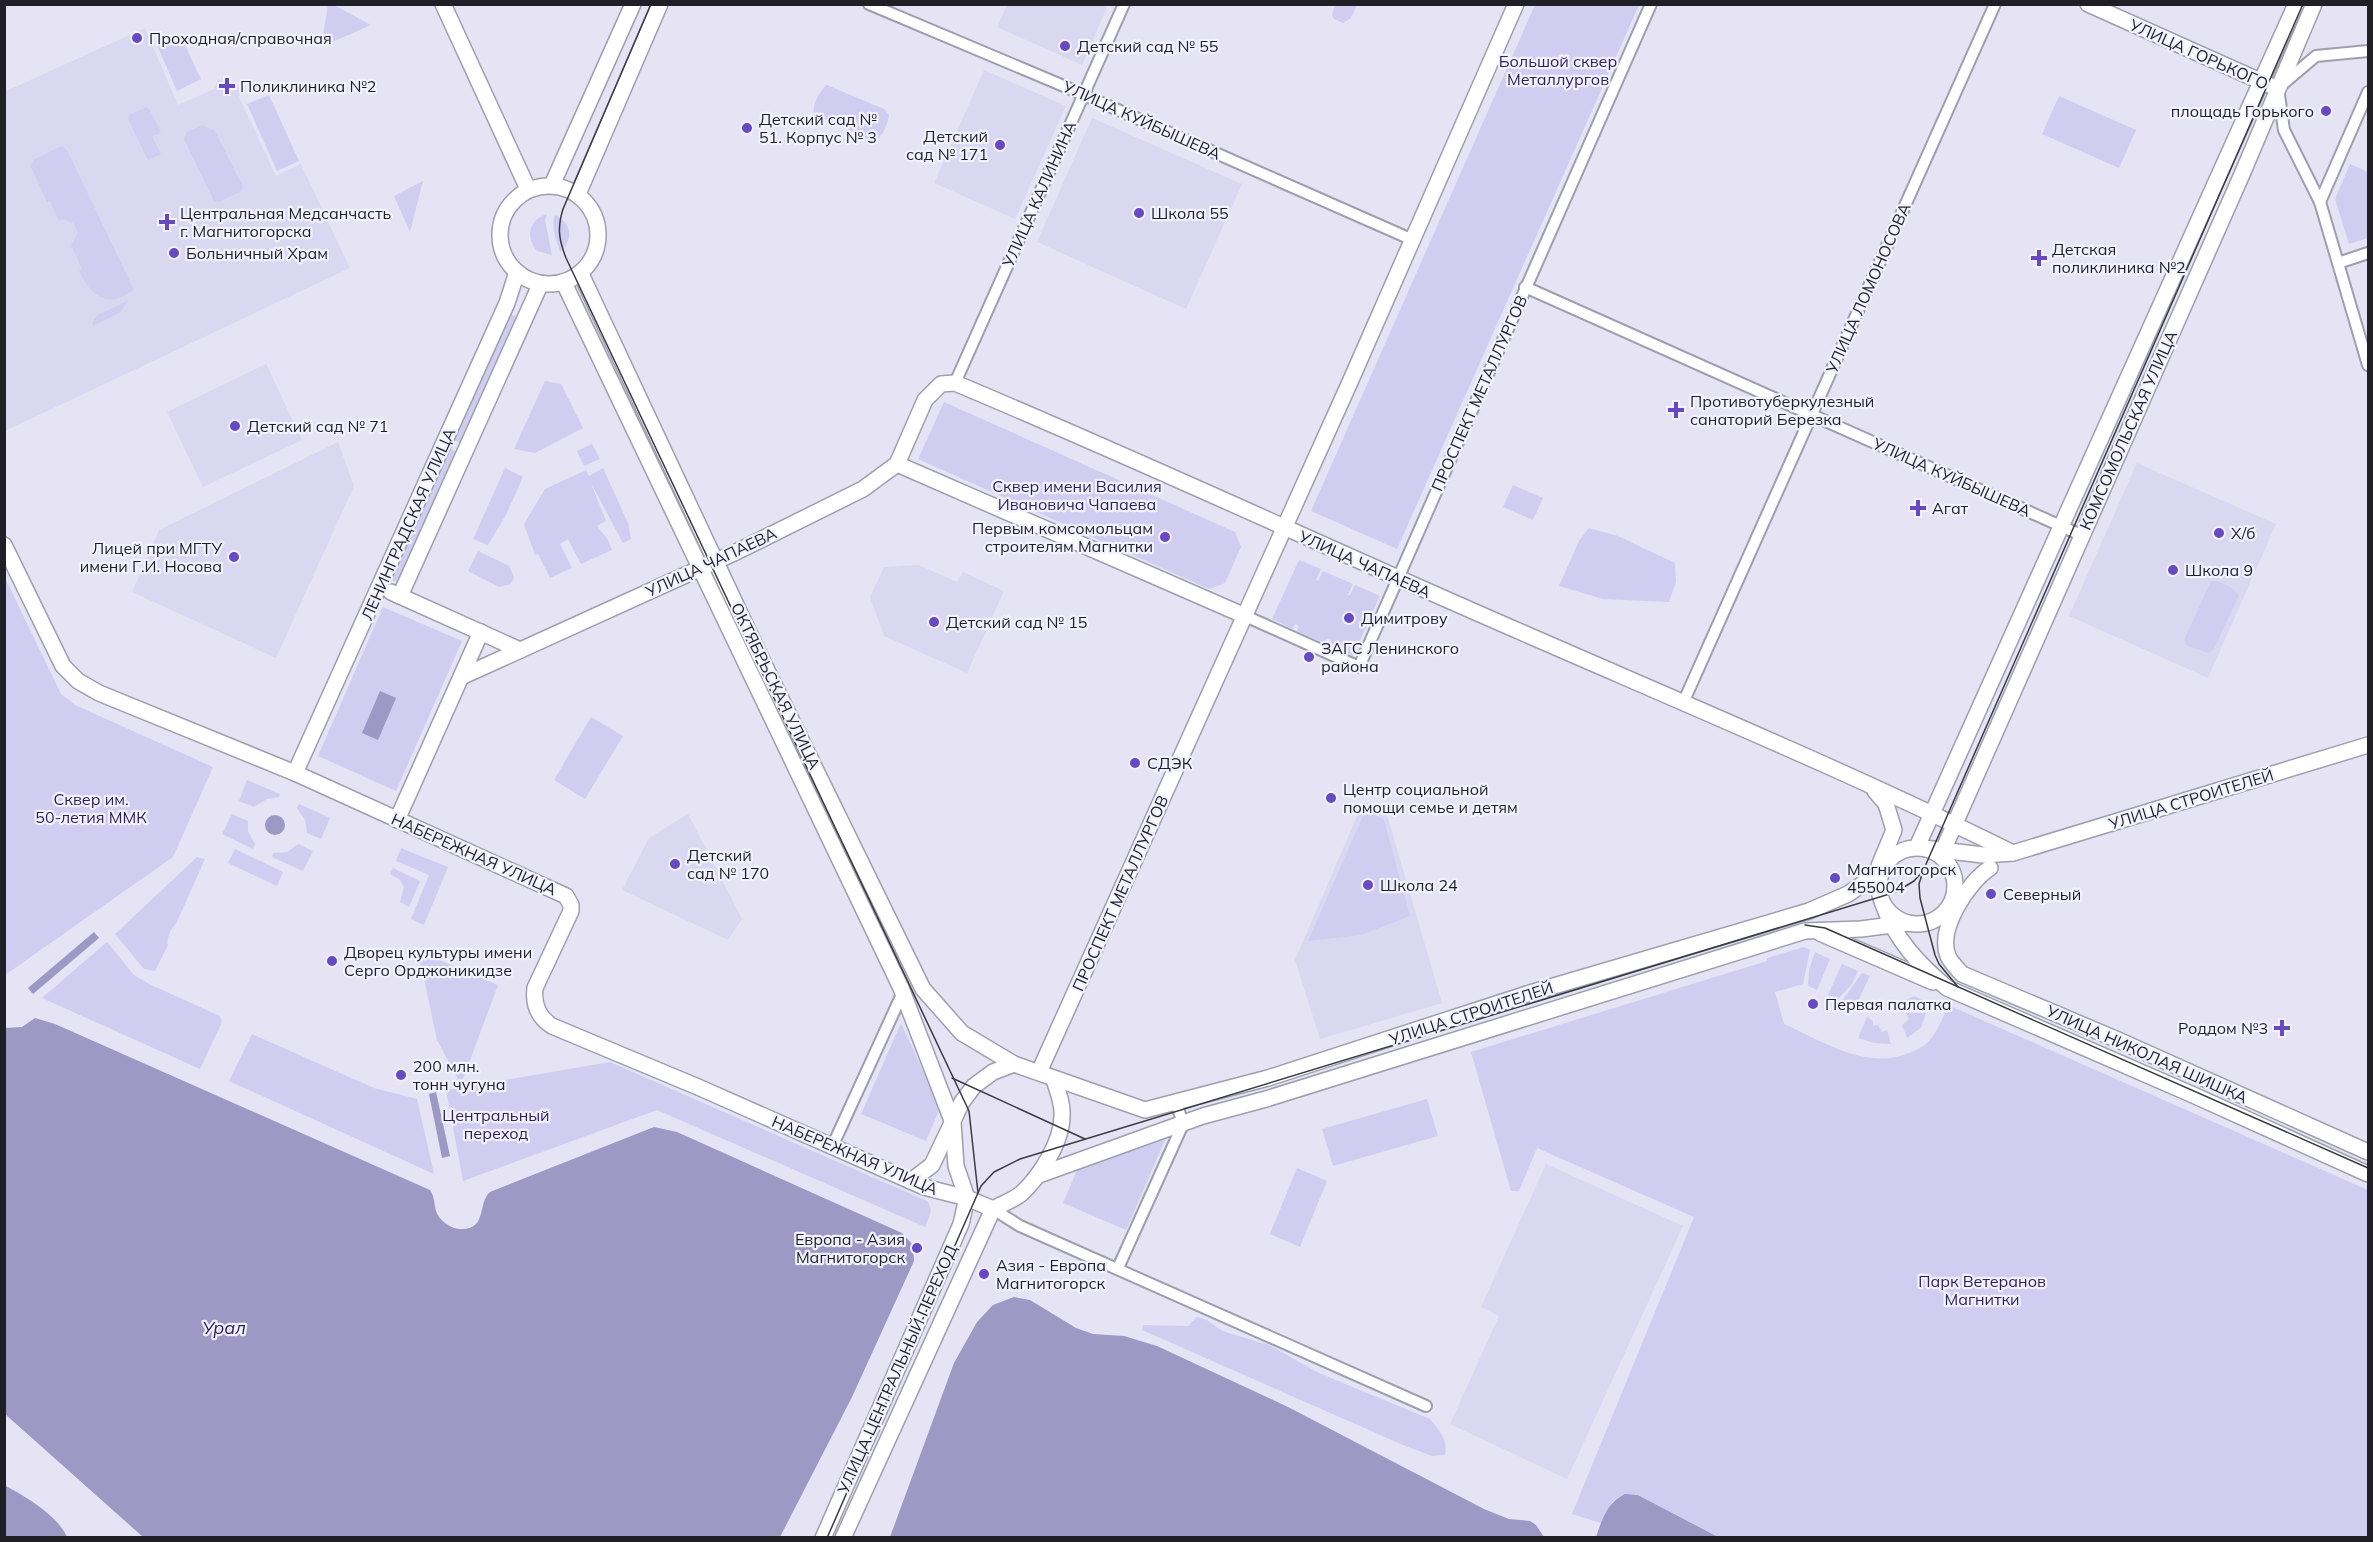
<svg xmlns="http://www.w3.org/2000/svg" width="2373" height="1542" viewBox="0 0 2373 1542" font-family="Mulish,sans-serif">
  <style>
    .built { fill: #dad8f0 }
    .green { fill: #d1cdf1 }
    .water { fill: #9d98c4 }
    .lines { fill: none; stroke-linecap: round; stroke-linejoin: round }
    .street-casing { stroke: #9f9eae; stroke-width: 14 }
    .secondary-casing { stroke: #9f9eae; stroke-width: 18 }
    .street { stroke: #fff; stroke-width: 10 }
    .secondary { stroke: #fff; stroke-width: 15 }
    .tram { stroke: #3a3a42; stroke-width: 1.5 }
    .poi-dot { fill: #6749c2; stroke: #f2f1ff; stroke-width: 2 }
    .labels { text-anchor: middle; stroke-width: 4.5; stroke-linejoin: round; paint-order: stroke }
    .poi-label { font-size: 16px; fill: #1f1f25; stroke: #f2f1ff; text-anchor: start }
    .street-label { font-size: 16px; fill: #1f1f25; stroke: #f2f1ff }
    .park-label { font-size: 16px; fill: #2b1f55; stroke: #f2f1ff }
    .water-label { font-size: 18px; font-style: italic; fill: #2c2056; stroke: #f2f1ff }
  </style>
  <rect width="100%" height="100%" fill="#e5e3f4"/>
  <g class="built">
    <path d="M1007,5V4L1108,5L1082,65L997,27Z"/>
    <path d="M145,28L178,105L214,89L218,79L242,89L239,97L276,176L301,164L350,268L5,431L4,92Z"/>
    <path d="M984,70L1066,106L1015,219L934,183Z"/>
    <path d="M1092,118L1242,184L1186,309L1037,242Z"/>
    <path d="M266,364L302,440L203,487L167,412Z"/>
    <path d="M338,442L354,486L276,658L132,592L159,530Z"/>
    <path d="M2137,463L2276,524L2208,678L2069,616Z"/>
    <path d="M919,565L957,582L963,572L1004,591L967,673L884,636L870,597L884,567Z"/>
    <path d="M1363,802L1386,811L1442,1003L1320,1039L1295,960Z"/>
    <path d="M688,814L742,919L728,940L622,890L649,838Z"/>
    <path d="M1546,1164L1683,1226L1567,1479L1450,1424L1499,1316L1481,1307Z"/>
  </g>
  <g class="green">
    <path d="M328,5H334L371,25L321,47Z"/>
    <path d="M1335,5V4L1357,5L1351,18L1343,23L1334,19L1332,15Z"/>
    <path d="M1535,5H1639L1397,549L1311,511Z"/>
    <path d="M180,35L201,79L177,91L157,45Z"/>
    <path d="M827,85L884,109L889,115C887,126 882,141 870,140L814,114C812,105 819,91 827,85Z"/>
    <path d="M269,95L299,161L277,171L247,104Z"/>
    <path d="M2059,96L2136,130L2119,168L2042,134Z"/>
    <path d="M146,107L150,110L161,133L152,136L161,154L148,160L128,119L129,115Z"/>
    <path d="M203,125L215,131L243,187L242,191L219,202L214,201L184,139L187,132Z"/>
    <path d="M62,146L67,150L134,290C128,293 121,298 116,299C96,302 86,285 79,271L82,269L71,245L78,233L74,224L64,219L59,221L50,201L47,202L31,167L33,160Z"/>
    <path d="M2350,164L2368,172V238L2349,244L2335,199Z"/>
    <path d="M423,181L410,232L394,196Z"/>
    <path d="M547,214L545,220L552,255L537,251C525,236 529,220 547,214Z"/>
    <path d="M555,215C572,223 574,240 560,252C557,241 550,226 555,215Z"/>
    <path d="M128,301L121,312L93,326L92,322L99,314Z"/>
    <path d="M506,312L517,317L461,443L450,438Z"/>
    <path d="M545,381L561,384L583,428L535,453L514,449Z"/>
    <path d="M944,402L1235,532L1241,547L1225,583L1209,589L918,459Z"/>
    <path d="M592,444L600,459L584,466L577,451Z"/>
    <path d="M446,447L457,452L399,583L388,578Z"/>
    <path d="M505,468L523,477L506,515L488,545L473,539Z"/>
    <path d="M603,468L628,523L631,539L623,543L591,483L606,521L597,526L608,540L612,550L581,564L568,539L560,544L572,568L550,578L538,554L535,555L524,524L545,489L586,470L589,476Z"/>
    <path d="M1513,485L1543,498L1533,520L1503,507Z"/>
    <path d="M1589,528L1618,536L1675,563L1676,582L1669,602L1603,599L1559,586L1579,541Z"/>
    <path d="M478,551L509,566L514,577L511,584L499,587L468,571Z"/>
    <path d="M1299,560L1321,569L1316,580L1318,581L1323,571L1353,584L1348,595H1350L1355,585L1380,596L1353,656L1329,645L1331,640L1327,639L1325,643L1297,631L1299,626L1295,624L1293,629L1272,619Z"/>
    <path d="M5,578L61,694L75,705L213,767L173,857L5,975Z"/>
    <path d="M2211,581C2220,580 2232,587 2238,594V597L2214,649L2208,653L2188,646L2184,640Z"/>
    <path d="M383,607L462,641L396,791L318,756Z"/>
    <path d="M591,717L623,736L585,799L554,780Z"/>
    <path d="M247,780L280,794L279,797L267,799L254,807L239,801Z"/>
    <path d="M299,804L330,818L321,839L307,833L305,820L297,808Z"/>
    <path d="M1366,809L1384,820L1410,916L1361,935L1308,941Z"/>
    <path d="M232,814L248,821V831L255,844L253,849L222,834Z"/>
    <path d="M298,844L313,851L303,871L272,857L273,853L287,852Z"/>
    <path d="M401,848L448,867L424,925L411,919L429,875L396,861Z"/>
    <path d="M235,849L283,872L277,886L228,863Z"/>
    <path d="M197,857L205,859L176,924C171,928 166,939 168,945L155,971L144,969L115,934Z"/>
    <path d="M393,868L420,881L409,907L400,902L404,887L400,880L390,874Z"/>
    <path d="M107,942L134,975L149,984L220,1016L222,1022L200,1069L42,998Z"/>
    <path d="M1804,947L1810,950L1803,984L1775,992L1784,1024C1822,1041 1867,1071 1909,1053C1916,1050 1924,1047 1929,1041C1938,1031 1943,1017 1948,1005L2368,1190V1537H1718L1639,1495C1613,1492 1611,1503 1601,1523L1572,1514L1694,1217L1537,1148L1519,1191H1511L1471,1052L1767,961V958Z"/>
    <path d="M418,951L498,985L463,1079H458L437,1040Z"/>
    <path d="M1815,952L1830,959L1817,990L1808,986L1809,970Z"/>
    <path d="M1842,964L1858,971L1852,984L1838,999L1828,995Z"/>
    <path d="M1862,973L1870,976L1855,1007L1842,1001Z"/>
    <path d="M1914,996L1930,1003L1927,1011L1906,1010L1909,1004L1903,1002Z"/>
    <path d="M1906,1013H1926L1921,1028L1907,1038L1902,1025L1909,1019Z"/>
    <path d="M1867,1017L1873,1021V1026L1878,1025L1882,1032L1887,1030L1891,1044L1874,1043L1858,1038Z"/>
    <path d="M901,1023L940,1108L926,1141L861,1114Z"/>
    <path d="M252,1034L374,1088L417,1099L434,1174L229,1081Z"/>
    <path d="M610,1062L927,1201C934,1210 929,1217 925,1227L657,1110L463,1181L446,1090Z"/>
    <path d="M1427,1099L1438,1136L1333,1166L1322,1129Z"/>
    <path d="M1165,1140L1126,1230L1063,1203L1078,1168Z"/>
    <path d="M1297,1168L1327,1181L1300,1247L1270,1234Z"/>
    <path d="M1197,1317L1207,1320L1222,1331L1269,1345L1319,1373L1430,1419C1440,1431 1448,1440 1445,1455L1432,1456L1403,1445L1142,1330L1143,1325L1188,1326Z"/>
  </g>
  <g class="water">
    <path d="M380,691L396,698L378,740L362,733Z"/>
    <circle cx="275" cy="825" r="10"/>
    <path d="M94,932L99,938L33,994L28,988Z"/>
    <path d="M35,1018L55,1024L430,1190C436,1198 433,1209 439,1217C445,1224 451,1228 459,1229C488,1231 477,1203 490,1192L654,1127L677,1132L902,1233L913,1245L914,1261L852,1397L780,1537H143L5,1414V1028L22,1027Z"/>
    <path d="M436,1092L450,1156L442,1158L429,1094Z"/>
    <path d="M1014,1297L1030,1300L1076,1328L1093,1334L1124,1336L1157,1346L1288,1407L1484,1509L1509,1519L1530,1521L1536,1525L1544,1537H890L954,1363L977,1322L993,1305Z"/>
    <path d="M4,1485C25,1496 58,1516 67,1537H5Z"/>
    <path d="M1625,1494L1638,1495L1718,1537H1596C1602,1520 1607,1502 1625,1494Z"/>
  </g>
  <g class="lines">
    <defs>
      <g id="street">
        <path d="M869,4L1059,84L1413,240"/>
        <path d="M2368,51L2316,56L2278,88L2284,130L2320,202L2368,365"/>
        <path d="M2320,202L2368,92"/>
        <path d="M2338,263L2368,253"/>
        <path d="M1525,287L2081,535"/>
        <path d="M955,383L1124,4"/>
        <path d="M1243,615L1359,667L1651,4"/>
        <path d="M1683,703L1995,4"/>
        <path d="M832,1147L903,992"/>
        <path d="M993,1209L1020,1226L1426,1406"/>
        <path d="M1118,1268L1183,1124L1176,1102"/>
      </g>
      <g id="secondary">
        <path d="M443,4L528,189"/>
        <path d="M2088,4L2269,85"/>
        <path d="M552,185L633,4"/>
        <circle cx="549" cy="235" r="49"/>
        <path d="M578,194L660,4"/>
        <path d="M581,274L759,654L923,989L962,1033L1014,1064L1145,1110L1268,1078L1530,993L1809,911L1848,894L1882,871"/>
        <path d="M564,283L901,988L953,1123L956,1166L967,1198"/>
        <path d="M897,464L1243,615"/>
        <path d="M4,545L63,666L78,681L99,693L295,773L566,896L571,905V911L535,988C533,1004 538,1017 552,1026L698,1087L924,1187L967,1198L993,1209"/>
        <path d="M391,592L520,650"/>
        <path d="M400,596L540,285"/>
        <path d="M461,677L734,553L863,489L897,464L925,400L941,384L955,383C1132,457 1306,538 1482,615C1659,693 1839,767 2013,853"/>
        <path d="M295,773L507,303L517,272"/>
        <path d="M1875,791L1886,804L1894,830L1879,866"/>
        <path d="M397,820L481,632"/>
        <path d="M1917,847L2296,4"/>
        <circle cx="1917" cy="886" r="38"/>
        <path d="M1924,848L1983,855L2013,853L2368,745"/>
        <path d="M1941,855L2243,172L2314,4"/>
        <path d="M1990,868C1968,882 1937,929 1948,956C1951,963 1957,968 1962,974L2118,1040L2368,1152"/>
        <path d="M1883,904C1895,940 1919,964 1947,988L2191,1094L2368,1174"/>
        <path d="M1820,933L1933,982"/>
        <path d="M1039,1072L1350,382L1516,4"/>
        <path d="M1039,1175L1203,1116L1266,1099L1805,931L1861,929L1908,923"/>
        <path d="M911,1181L932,1165L962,1102L974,1086L993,1072L1014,1064"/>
        <path d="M993,1209C1002,1204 1014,1200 1022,1193C1040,1176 1062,1142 1062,1116C1063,1104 1058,1092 1054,1080"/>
        <path d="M823,1538L961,1224L967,1198"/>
        <path d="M843,1538L993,1209"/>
      </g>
    </defs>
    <use href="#street" class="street-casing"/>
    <use href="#secondary" class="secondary-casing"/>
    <use href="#street" class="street"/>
    <use href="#secondary" class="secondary"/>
    <g class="tram">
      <path d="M651,4L563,209C557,228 559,240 566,258L969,1111L978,1193"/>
      <path d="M1805,925L1825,928L2368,1168"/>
      <path d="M1958,987L1939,964L1935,955L1920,898L1919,884L1923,871L2303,4"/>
      <path d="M952,1078L1085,1139"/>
      <path d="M827,1538L981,1186L994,1172L1020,1159L1896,892L1914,881L1923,871"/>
    </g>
  </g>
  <g class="poi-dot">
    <circle cx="137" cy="38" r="6"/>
    <circle cx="1065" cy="46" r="6"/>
    <path d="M224 77h6v6h6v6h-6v6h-6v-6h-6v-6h6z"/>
    <circle cx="2326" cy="111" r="6"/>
    <circle cx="747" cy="128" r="6"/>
    <circle cx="1000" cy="145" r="6"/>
    <circle cx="1139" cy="213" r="6"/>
    <path d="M164 213h6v6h6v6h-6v6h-6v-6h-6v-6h6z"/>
    <circle cx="174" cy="253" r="6"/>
    <path d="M2036 249h6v6h6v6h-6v6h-6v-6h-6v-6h6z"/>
    <path d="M1673 401h6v6h6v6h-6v6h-6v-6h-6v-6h6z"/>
    <circle cx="235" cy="426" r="6"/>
    <path d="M1915 499h6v6h6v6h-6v6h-6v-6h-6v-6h6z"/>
    <circle cx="2219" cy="533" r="6"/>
    <circle cx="1165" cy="537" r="6"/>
    <circle cx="234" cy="557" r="6"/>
    <circle cx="2173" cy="570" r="6"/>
    <circle cx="1349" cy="618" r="6"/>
    <circle cx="934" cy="622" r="6"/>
    <circle cx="1309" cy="657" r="6"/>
    <circle cx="1135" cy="763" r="6"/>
    <circle cx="1331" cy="798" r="6"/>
    <circle cx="675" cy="864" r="6"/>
    <circle cx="1835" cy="878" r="6"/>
    <circle cx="1368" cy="885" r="6"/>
    <circle cx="1991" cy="894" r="6"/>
    <circle cx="332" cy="961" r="6"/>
    <circle cx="1813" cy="1004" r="6"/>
    <path d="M2279 1019h6v6h6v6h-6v6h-6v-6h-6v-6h6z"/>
    <circle cx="401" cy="1075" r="6"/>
    <circle cx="917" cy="1248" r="6"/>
    <circle cx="984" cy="1274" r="6"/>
  </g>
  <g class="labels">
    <g class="poi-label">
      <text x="149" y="44">Проходная/справочная</text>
      <text x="1077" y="52">Детский сад № 55</text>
      <text x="240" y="92">Поликлиника №2</text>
      <text x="2314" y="117" text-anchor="end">площадь Горького</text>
      <text x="759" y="125">Детский сад №<tspan x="759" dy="18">51. Корпус № 3</tspan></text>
      <text x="988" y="142" text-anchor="end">Детский<tspan x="988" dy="18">сад № 171</tspan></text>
      <text x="180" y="219">Центральная Медсанчасть<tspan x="180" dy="18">г. Магнитогорска</tspan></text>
      <text x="1151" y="219">Школа 55</text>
      <text x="2052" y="255">Детская<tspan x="2052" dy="18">поликлиника №2</tspan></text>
      <text x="186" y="259">Больничный Храм</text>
      <text x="1690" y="407">Противотуберкулезный<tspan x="1690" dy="18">санаторий Березка</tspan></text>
      <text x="247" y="432">Детский сад № 71</text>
      <text x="1932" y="514">Агат</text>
      <text x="1153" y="534" text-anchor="end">Первым комсомольцам<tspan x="1153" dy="18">строителям Магнитки</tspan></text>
      <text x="2231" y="539">Х/б</text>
      <text x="222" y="554" text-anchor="end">Лицей при МГТУ<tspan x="222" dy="18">имени Г.И. Носова</tspan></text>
      <text x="2185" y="576">Школа 9</text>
      <text x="1361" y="624">Димитрову</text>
      <text x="946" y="628">Детский сад № 15</text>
      <text x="1321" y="654">ЗАГС Ленинского<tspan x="1321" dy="18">района</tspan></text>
      <text x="1147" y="769">СДЭК</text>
      <text x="1343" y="795">Центр социальной<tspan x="1343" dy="18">помощи семье и детям</tspan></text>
      <text x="687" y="861">Детский<tspan x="687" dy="18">сад № 170</tspan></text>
      <text x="1847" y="875">Магнитогорск<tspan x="1847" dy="18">455004</tspan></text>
      <text x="1380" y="891">Школа 24</text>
      <text x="2003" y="900">Северный</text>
      <text x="344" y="958">Дворец культуры имени<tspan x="344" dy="18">Серго Орджоникидзе</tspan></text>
      <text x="1825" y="1010">Первая палатка</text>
      <text x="2268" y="1034" text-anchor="end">Роддом №3</text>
      <text x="413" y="1072">200 млн.<tspan x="413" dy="18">тонн чугуна</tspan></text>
      <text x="905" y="1245" text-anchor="end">Европа - Азия<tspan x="905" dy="18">Магнитогорск</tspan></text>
      <text x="996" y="1271">Азия - Европа<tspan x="996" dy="18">Магнитогорск</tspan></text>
    </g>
    <g class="street-label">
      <text transform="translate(2199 54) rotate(24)" y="6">УЛИЦА ГОРЬКОГО</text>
      <text transform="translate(1142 120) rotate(24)" y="6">УЛИЦА КУЙБЫШЕВА</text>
      <text transform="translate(1039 194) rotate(-66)" y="6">УЛИЦА КАЛИНИНА</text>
      <text transform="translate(1868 288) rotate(-66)" y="6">УЛИЦА ЛОМОНОСОВА</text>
      <text transform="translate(1479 393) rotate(-66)" y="6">ПРОСПЕКТ МЕТАЛЛУРГОВ</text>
      <text transform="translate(2128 430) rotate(-66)" y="6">КОМСОМОЛЬСКАЯ УЛИЦА</text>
      <text transform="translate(1952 477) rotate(24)" y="6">УЛИЦА КУЙБЫШЕВА</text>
      <text transform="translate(408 524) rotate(-66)" y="6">ЛЕНИНГРАДСКАЯ УЛИЦА</text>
      <text transform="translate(711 562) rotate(-25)" y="6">УЛИЦА ЧАПАЕВА</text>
      <text transform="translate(1365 564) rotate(24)" y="6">УЛИЦА ЧАПАЕВА</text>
      <text transform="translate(776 686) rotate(64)" y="6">ОКТЯБРЬСКАЯ УЛИЦА</text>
      <text transform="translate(2191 799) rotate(-17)" y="6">УЛИЦА СТРОИТЕЛЕЙ</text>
      <text transform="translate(474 854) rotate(24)" y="6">НАБЕРЕЖНАЯ УЛИЦА</text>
      <text transform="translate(1120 893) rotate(-66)" y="6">ПРОСПЕКТ МЕТАЛЛУРГОВ</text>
      <text transform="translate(1471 1013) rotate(-18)" y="6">УЛИЦА СТРОИТЕЛЕЙ</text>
      <text transform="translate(2147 1054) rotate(24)" y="6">УЛИЦА НИКОЛАЯ ШИШКА</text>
      <text transform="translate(855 1155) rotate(23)" y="6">НАБЕРЕЖНАЯ УЛИЦА</text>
      <text transform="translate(897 1369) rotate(-66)" y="6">УЛИЦА ЦЕНТРАЛЬНЫЙ ПЕРЕХОД</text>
    </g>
    <g class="park-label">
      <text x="1558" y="67">Большой сквер<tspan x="1558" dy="18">Металлургов</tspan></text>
      <text x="1077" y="492">Сквер имени Василия<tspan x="1077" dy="18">Ивановича Чапаева</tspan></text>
      <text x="91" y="805">Сквер им.<tspan x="91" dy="18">50-летия ММК</tspan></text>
      <text x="496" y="1121">Центральный<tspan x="496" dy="18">переход</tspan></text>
      <text x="1982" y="1287">Парк Ветеранов<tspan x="1982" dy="18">Магнитки</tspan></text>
    </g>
    <g class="water-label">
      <text x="224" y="1334">Урал</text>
    </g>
  </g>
  <rect width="2373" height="1542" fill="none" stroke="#1f1f25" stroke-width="12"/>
</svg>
